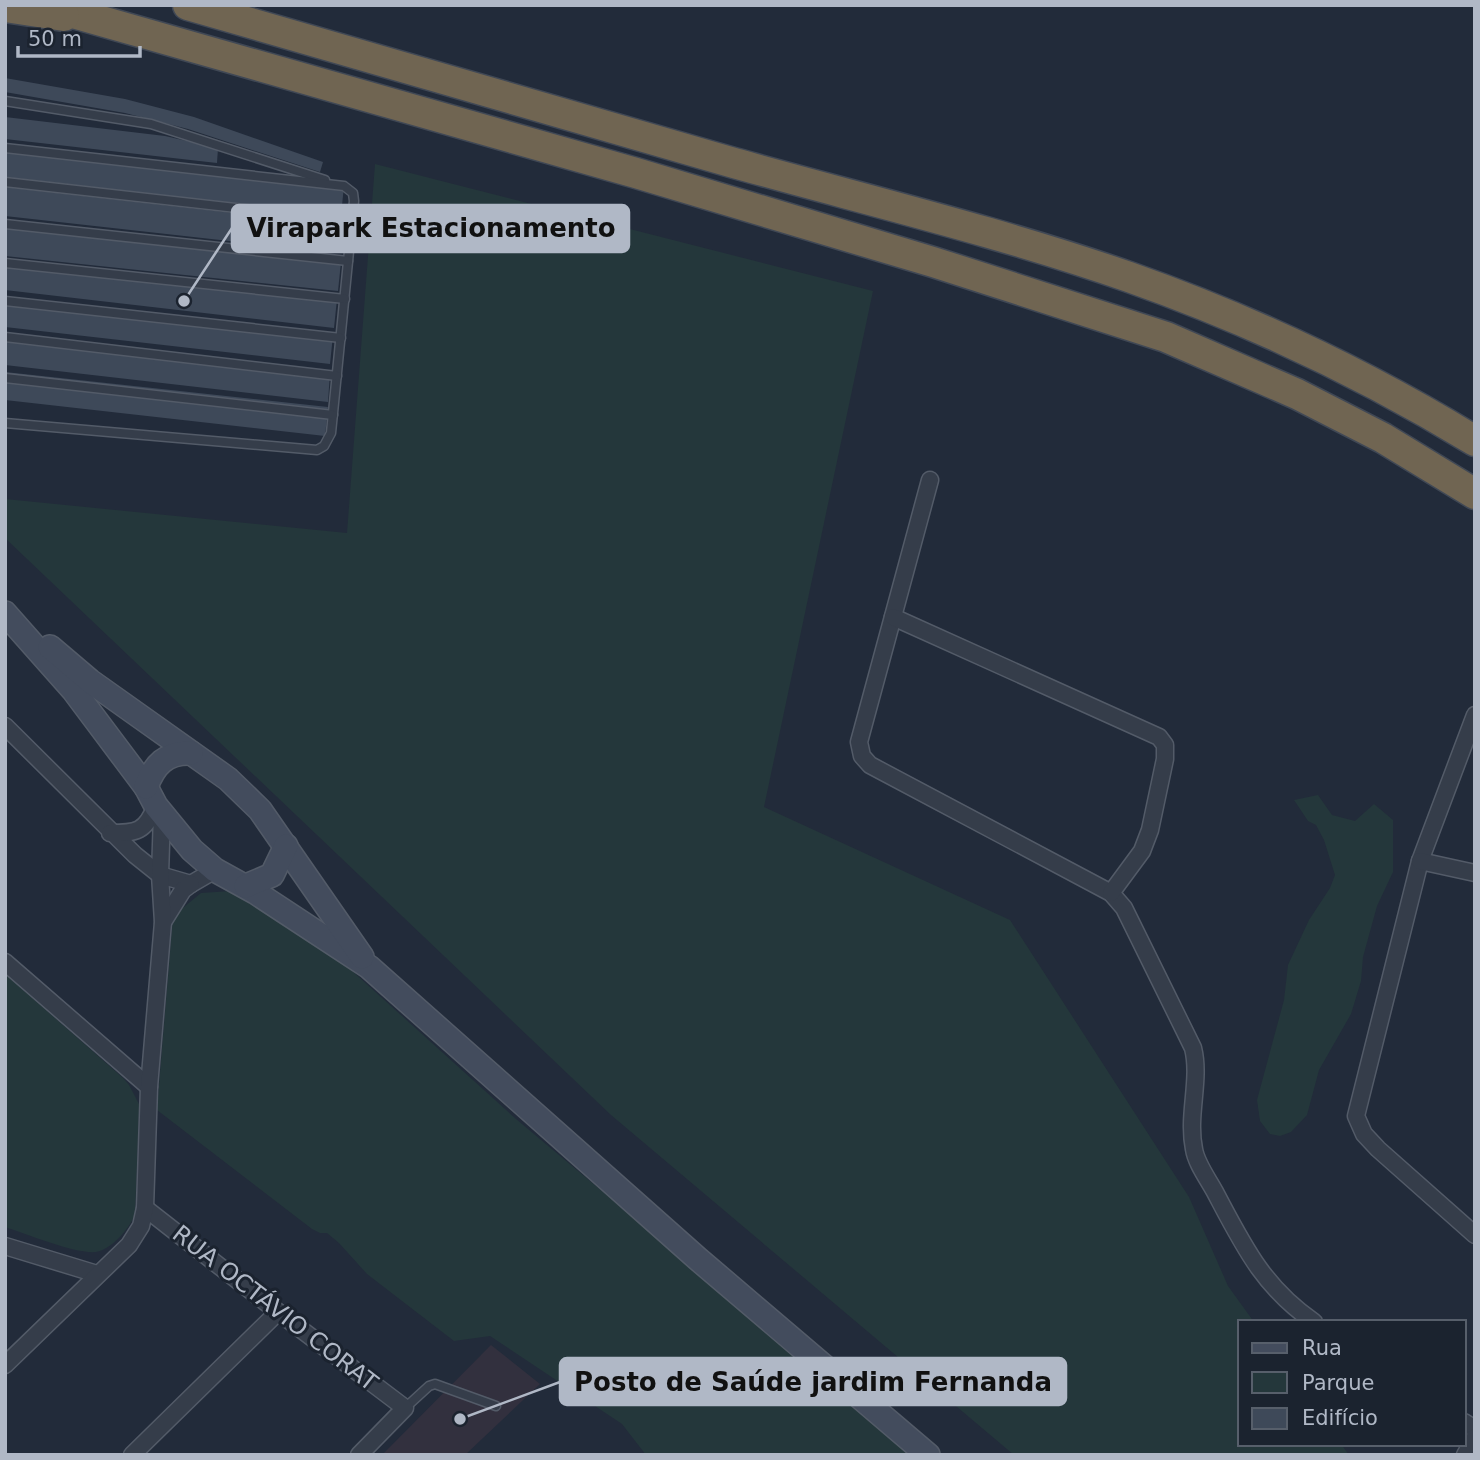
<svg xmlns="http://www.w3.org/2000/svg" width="1480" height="1460" viewBox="0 0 1480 1460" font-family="'DejaVu Sans',sans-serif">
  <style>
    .medical { fill: #32303e }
    .green { fill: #24373b }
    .building { fill: #3e4959 }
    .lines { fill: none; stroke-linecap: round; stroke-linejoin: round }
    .service-casing { stroke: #535b68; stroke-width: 11 }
    .minor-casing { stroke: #535b68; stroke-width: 19 }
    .secondary-casing { stroke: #535b68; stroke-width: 26 }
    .motorway-casing { stroke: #404855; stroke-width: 33 }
    .service { stroke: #353d4a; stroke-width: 8 }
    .minor { stroke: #353d4a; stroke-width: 16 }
    .secondary { stroke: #434c5d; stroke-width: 23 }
    .motorway { stroke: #706552; stroke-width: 30 }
    .labels { text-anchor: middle; stroke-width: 6; stroke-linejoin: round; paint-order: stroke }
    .street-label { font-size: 24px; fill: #b0b8c6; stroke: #1b232f }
    .leader { fill: none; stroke: #b0b8c6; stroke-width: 2.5 }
    .callout-dot { fill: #b0b8c6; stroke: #1b232f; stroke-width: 2.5 }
    .callout { fill: #b0b8c6; stroke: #b0b8c6; stroke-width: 2.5 }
    .callout-label { font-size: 26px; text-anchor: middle; font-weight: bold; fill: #111 }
  </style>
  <rect width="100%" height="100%" fill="#222b3a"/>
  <path class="medical" d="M491,1345L540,1384L465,1455H382Z"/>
  <g class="green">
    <path d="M375,164L873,291L764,807L1010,920L1189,1197L1228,1286L1254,1322H1240V1444H1341L1349,1455H1014L611,1115L5,538V499L347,533Z"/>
    <path d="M1318,795L1332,815L1355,821L1374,804L1393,820V872L1377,906L1363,957L1361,981L1351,1014L1319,1070L1307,1115L1291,1132L1280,1136L1270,1134L1260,1121L1257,1100L1284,1000L1288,965L1309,920L1330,888L1335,875L1324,840L1316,825L1308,821L1294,800Z"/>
    <path d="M231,891L329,950L516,1119L917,1455H646L622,1424L490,1336L454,1341L367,1274L339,1243L327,1233H320L312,1229L157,1110L173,916L201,893Z"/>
    <path d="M5,974L123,1078L129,1085L139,1104V1112L135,1215C128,1230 112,1249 96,1252C75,1254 27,1234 5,1227Z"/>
  </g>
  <g class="building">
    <path d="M5,78L125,99L194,117L323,162L320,172L188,129L125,113L5,92Z"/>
    <path d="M5,117L165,136L218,148L217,163L5,139Z"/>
    <path d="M5,148L344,186L341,215L5,177Z"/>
    <path d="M5,187L341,225L338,253L5,216Z"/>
    <path d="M5,225L341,262L338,291L5,256Z"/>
    <path d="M5,263L337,299L334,328L5,290Z"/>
    <path d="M5,299L333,335L330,364L5,327Z"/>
    <path d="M5,337L330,373L328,402L5,365Z"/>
    <path d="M5,372L328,407L325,436L5,400Z"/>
  </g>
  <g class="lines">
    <defs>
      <g id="service">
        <path d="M5,101L151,124L325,180"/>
        <path d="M5,148L344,186L353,193L354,201L331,433L324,446L317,450L5,423"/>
        <path d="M5,182L352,221"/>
        <path d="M5,224L348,261"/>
        <path d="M5,263L345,299"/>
        <path d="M5,301L341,338"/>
        <path d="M5,337L337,376"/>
        <path d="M5,378L333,415"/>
        <path d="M405,1408L429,1386L435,1384L496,1406"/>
      </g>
      <g id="minor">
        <path d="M930,480L859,742L862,756L870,765L1111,893L1124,908L1193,1048C1201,1080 1187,1115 1194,1149C1196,1163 1208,1179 1215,1192C1243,1245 1263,1287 1314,1322"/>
        <path d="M893,617L1159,737L1165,745V759L1150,830L1142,851L1111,893"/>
        <path d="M1475,715L1420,861L1356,1116L1364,1134L1378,1149L1475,1235"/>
        <path d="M5,726L135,855L160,875L191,884L215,870"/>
        <path d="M110,833C137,833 145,832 156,806"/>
        <path d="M1420,861L1475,873"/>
        <path d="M163,922L183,890L191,884"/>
        <path d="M5,962L149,1087"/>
        <path d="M145,1208L278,1312L405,1408L359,1455"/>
        <path d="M5,1246L97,1274"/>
        <path d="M5,1365L129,1245L141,1226L145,1208L149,1087L163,922L160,875L162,814"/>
        <path d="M1464,1422L1475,1429"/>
        <path d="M132,1455L278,1312"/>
        <path d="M1465,1455L1475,1437"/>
      </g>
      <g id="secondary">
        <path d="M5,613L74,691L146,787L156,806L192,850L215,870L255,892L369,967L698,1259L928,1455"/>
        <path d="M50,647L90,681L228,779L260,810L362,957"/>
        <path d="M146,787C154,765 166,752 191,753"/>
        <path d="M246,886L272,875L286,846"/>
      </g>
      <g id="motorway">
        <path d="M45,5L636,173L933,262L1166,337L1297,394L1383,438L1475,494"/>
        <path d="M188,5C370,58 552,111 734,163C866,200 1000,232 1129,277C1248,319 1367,375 1475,441"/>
        <path d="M5,7L64,16"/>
      </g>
    </defs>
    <use href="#service" class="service-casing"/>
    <use href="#minor" class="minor-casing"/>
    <use href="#secondary" class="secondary-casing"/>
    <use href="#motorway" class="motorway-casing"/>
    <use href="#service" class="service"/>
    <use href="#minor" class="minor"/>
    <use href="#secondary" class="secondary"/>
    <use href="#motorway" class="motorway"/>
  </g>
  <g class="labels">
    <g class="street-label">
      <text transform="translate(275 1308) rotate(38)" y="8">RUA OCTÁVIO CORAT</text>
    </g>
  </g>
  <path class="leader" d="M184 301L232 228M460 1419L560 1382"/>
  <g class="callout-dot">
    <circle cx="184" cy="301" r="7"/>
    <circle cx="460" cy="1419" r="7"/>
  </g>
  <g class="callout">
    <rect x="232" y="205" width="397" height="47" rx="7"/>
    <rect x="560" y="1358" width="506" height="47" rx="7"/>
  </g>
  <g class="callout-label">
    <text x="431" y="237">Virapark Estacionamento</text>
    <text x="813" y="1391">Posto de Saúde jardim Fernanda</text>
  </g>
  <rect width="1480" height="1460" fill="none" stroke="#b0b8c6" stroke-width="14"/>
  <rect x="1238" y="1320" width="228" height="126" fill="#1b232f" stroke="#575f6b" stroke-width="2"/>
  <rect x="1252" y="1343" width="35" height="10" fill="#434c5d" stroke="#575f6b" stroke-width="2"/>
  <text x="1302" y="1355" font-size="21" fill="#b0b8c6">Rua</text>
  <rect x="1252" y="1372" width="35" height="21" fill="#24373b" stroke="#575f6b" stroke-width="2"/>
  <text x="1302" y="1390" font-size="21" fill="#b0b8c6">Parque</text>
  <rect x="1252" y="1408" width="35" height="21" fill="#3e4959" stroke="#575f6b" stroke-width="2"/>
  <text x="1302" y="1425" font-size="21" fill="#b0b8c6">Edifício</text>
  <path d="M18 46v10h122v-10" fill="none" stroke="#b0b8c6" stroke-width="3.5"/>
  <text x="28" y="46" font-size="21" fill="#b0b8c6" stroke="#1b232f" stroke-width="5" paint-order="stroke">50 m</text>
</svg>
